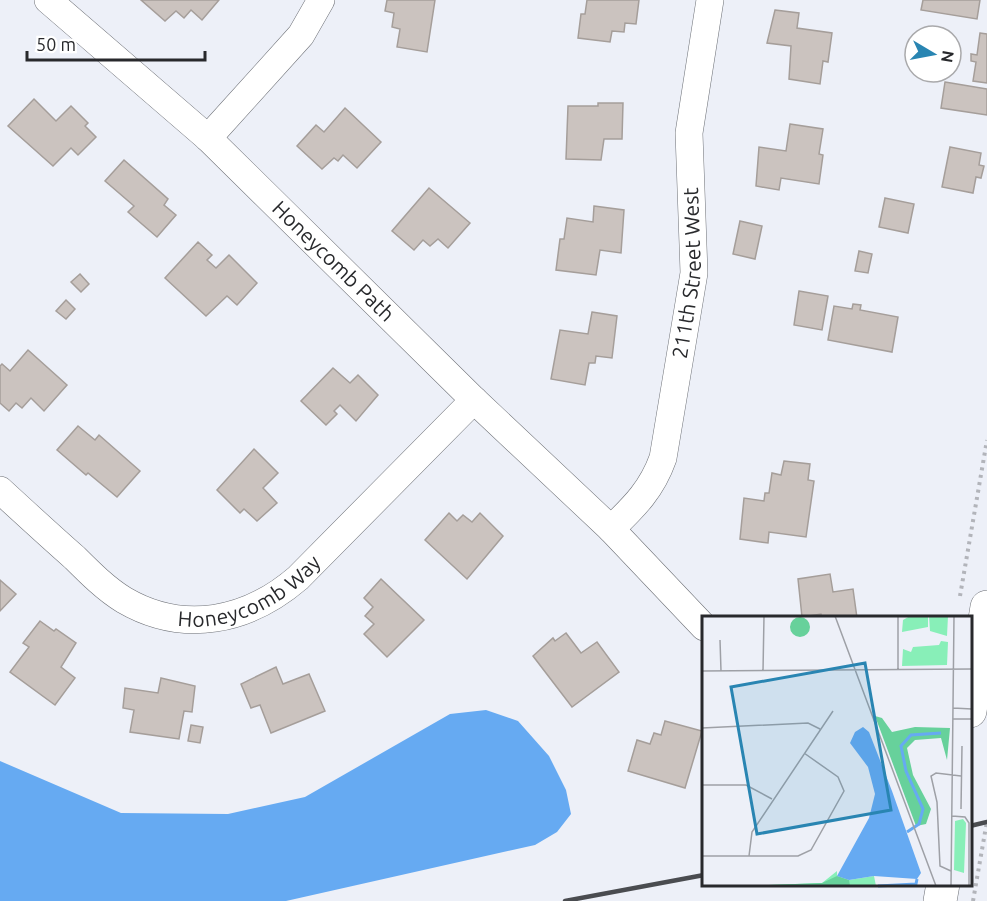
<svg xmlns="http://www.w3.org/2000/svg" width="987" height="901" viewBox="0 0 987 901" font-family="Ubuntu,sans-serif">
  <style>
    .water { fill: #66aaf2 }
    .building { fill: #cbc3bf; stroke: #a59e9a; stroke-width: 1.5 }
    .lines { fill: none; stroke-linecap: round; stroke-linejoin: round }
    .street-casing { stroke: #6e7177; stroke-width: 28 }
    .secondary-casing { stroke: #6e7177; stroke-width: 34 }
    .path { stroke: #b2b4ba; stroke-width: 4; stroke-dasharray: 3 4.5; stroke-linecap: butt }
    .street { stroke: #fff; stroke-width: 27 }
    .secondary { stroke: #fff; stroke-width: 33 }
    .rail { stroke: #4a4c50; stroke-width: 4.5 }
    .labels { text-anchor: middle; stroke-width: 4.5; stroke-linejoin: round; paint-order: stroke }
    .street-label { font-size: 21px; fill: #28292c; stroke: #fff }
    .inset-river { fill: none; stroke: #66aaf2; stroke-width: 3 }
    .inset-road { fill: none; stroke: #9ea0a6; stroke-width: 1.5 }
    .view { fill: #2985b2; fill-opacity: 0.15; stroke: #2985b2; stroke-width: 3 }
    .inset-edge { fill: none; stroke: #28292c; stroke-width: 3 }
  </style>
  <rect width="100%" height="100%" fill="#edf0f8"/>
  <path class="water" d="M486,710L518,721L549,756L566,790L571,814L557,832L535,845L286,901H0V761L121,813L228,814L305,797L450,714Z"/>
  <g class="building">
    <path d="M141,0H219L202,20L191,10L184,18L176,11L165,21Z"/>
    <path d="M387,0H435L427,52L397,47L400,29L392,27L394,13L385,11Z"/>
    <path d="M587,0H639L636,24L625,23L624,32L612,31L610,42L578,38L581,14H585Z"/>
    <path d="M923,0H980L977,19L921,10Z"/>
    <path d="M775,10L799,13L797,28L832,33L828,62L823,61L820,84L789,79L791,46L767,43Z"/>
    <path d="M980,33L987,34V83L973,81L976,62L971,61V54L977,55Z"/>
    <path d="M945,82L987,89V115L941,108Z"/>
    <path d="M34,99L56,121L71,106L88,123L85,126L96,137L78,155L71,148L53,166L8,126Z"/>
    <path d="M598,103H623L622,139H604L601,160L566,159L568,106H598Z"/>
    <path d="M345,108L381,142L357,168L343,155L338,161L334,158L322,169L297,146L316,125L324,132Z"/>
    <path d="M790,124L823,129L819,154L823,155L819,184L781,178L779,190L756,186L759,147L786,151Z"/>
    <path d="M950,147L981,153L979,165L984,166L981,178L976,177L973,193L942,187Z"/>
    <path d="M124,160L168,199L164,205L176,215L157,237L128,212L134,206L105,181Z"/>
    <path d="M429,188L470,223L448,248L438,239L430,246L423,240L414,250L392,231Z"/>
    <path d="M885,198L914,204L908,233L879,227Z"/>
    <path d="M594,206L624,210L621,253L600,250L596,275L556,270L560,239H564L567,218L593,222Z"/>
    <path d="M740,221L762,226L755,259L733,254Z"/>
    <path d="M198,242L212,255L207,260L216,268L229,255L257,283L237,305L227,296L206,316L165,278Z"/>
    <path d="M859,251L872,254L868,273L855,271Z"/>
    <path d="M80,274L89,284L81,292L71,282Z"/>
    <path d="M799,291L828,296L822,330L794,325Z"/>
    <path d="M66,300L75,309L66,319L56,311Z"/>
    <path d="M853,304L861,305L860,310L898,317L892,352L828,340L834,306L852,309Z"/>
    <path d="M592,312L617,316L612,358L596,356L595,363H589L585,385L551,379L560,330L588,334Z"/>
    <path d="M28,350L67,385L44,411L31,398L22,408L16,403L9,411L0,403V366L2,364L10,371Z"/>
    <path d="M333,368L350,383L358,375L378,395L356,421L340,405L334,411L337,414L326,425L301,401Z"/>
    <path d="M78,426L95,440L99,435L140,471L117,497L88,473L86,475L57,450Z"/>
    <path d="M254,449L278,473L263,488L277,503L257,521L244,509L240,513L217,490Z"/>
    <path d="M784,461L810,464L808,480L814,481L806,537L769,532L768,543L740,539L744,498L764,501L765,493H769L772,473L781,475Z"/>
    <path d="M449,513L457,521L463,515L472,522L480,513L503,536L467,579L425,540Z"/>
    <path d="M830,574L833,592L853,589L857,618H822L821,614L802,617L798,579Z"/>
    <path d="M381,579L424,620L387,657L364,634L374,624L365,616L373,607L364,598Z"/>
    <path d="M0,580L16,594L0,611Z"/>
    <path d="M40,621L54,631L56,629L76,643L61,667L75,678L55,705L10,672L29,647L23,643Z"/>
    <path d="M566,633L581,653L597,642L619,672L572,707L533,656L553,638L555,641Z"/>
    <path d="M276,667L283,684L309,674L325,711L271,733L260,705L251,708L241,684Z"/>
    <path d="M161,678L195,686L192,712L184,711L179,739L130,732L134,710L123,708L125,688L158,693Z"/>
    <path d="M665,721L702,731L685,788L628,771L637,740L650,744L654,733L661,735Z"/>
    <path d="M191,725L203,727L200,743L188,741Z"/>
  </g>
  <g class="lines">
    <defs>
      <g id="street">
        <path id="s1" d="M48,0L208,138L474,400L611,529L704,627"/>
        <path d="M208,138L301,35L321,0"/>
        <path id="s2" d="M0,490C25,513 50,536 75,558C90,573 106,589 124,600C184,635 248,621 298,578L474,400"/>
        <path id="s3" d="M611,529C635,506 652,489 663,458L694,273L689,133L710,0"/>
      </g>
      <g id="secondary">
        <path d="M970,711L987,607"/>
        <path d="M940,901L943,884"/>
      </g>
    </defs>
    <use href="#street" class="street-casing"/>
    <use href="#secondary" class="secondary-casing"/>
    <g class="path">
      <path d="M960,596L987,440"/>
      <path d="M973,901L987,821"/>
    </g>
    <use href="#street" class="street"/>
    <use href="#secondary" class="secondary"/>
    <g class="rail">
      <path d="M970,826L987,822"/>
      <path d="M565,901L704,875"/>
    </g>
  </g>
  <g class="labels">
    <g class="street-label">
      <text dy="7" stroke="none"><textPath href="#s1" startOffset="387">Honeycomb Path</textPath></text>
      <text dy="7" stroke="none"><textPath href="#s3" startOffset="276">211th Street West</textPath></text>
      <text dy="7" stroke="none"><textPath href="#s2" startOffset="302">Honeycomb Way</textPath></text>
    </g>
  </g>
  <g transform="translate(702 616)">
    <rect width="270" height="270" fill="#edf0f8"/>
    <path d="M208,0H226V11L200,16L201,4ZM227,0H246L245,20L228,15ZM239,25L246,26L245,49L200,50L201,33L209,36L211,31L237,29ZM261,203L264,207L262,257L252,254L253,205ZM135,255V260L147,264L172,260L174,270H38L120,267Z" fill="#88efb8"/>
    <path d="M88 11a10 10 0 1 1 20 0a10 10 0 1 1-20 0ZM173,100L180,102L190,116L213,111L248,112L245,144L239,122L213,124L205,132L211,159L229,193L224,208L214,210ZM135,260L147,264L148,270H42L120,267Z" fill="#67d19b"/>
    <path d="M161,111L167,116L190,175L219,257L215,263L172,260L147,264L135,260L167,202L173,178L166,151L148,127L153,116Z" fill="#66aaf2"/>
    <path class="inset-river" d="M205,216L217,208L221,193L204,155L199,130L209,119L239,117M176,270L214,268L215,263"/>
    <path class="inset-road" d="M133,0L234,270M196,0V54M270,21V0M18,24L19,55M0,55L270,53M61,55L62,0M251,92L270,93M251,103H270M0,112L106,107L118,113M0,169H44L70,183M259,193L260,130M250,200L263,201L267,207V270M0,240H96L109,234L142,175L136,161L102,137M47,240L50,216L131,95M249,255L238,250L235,186L229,160L234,157L259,160M249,270L252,0"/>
    <path class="view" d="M163,47L189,194L55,218L29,71Z"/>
    <rect width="270" height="270" class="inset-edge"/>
  </g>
  <g transform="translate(933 54) rotate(100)"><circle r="28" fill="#ffffff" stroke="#a9a9ab" stroke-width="1.5"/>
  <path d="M0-4.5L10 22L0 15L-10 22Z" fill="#2985b2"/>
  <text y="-9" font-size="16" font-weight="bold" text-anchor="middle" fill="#28292c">N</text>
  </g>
  <path d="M27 51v9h178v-9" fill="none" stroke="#28292c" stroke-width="3"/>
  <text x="36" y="51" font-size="18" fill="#28292c" stroke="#ffffff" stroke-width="4.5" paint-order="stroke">50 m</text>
</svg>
